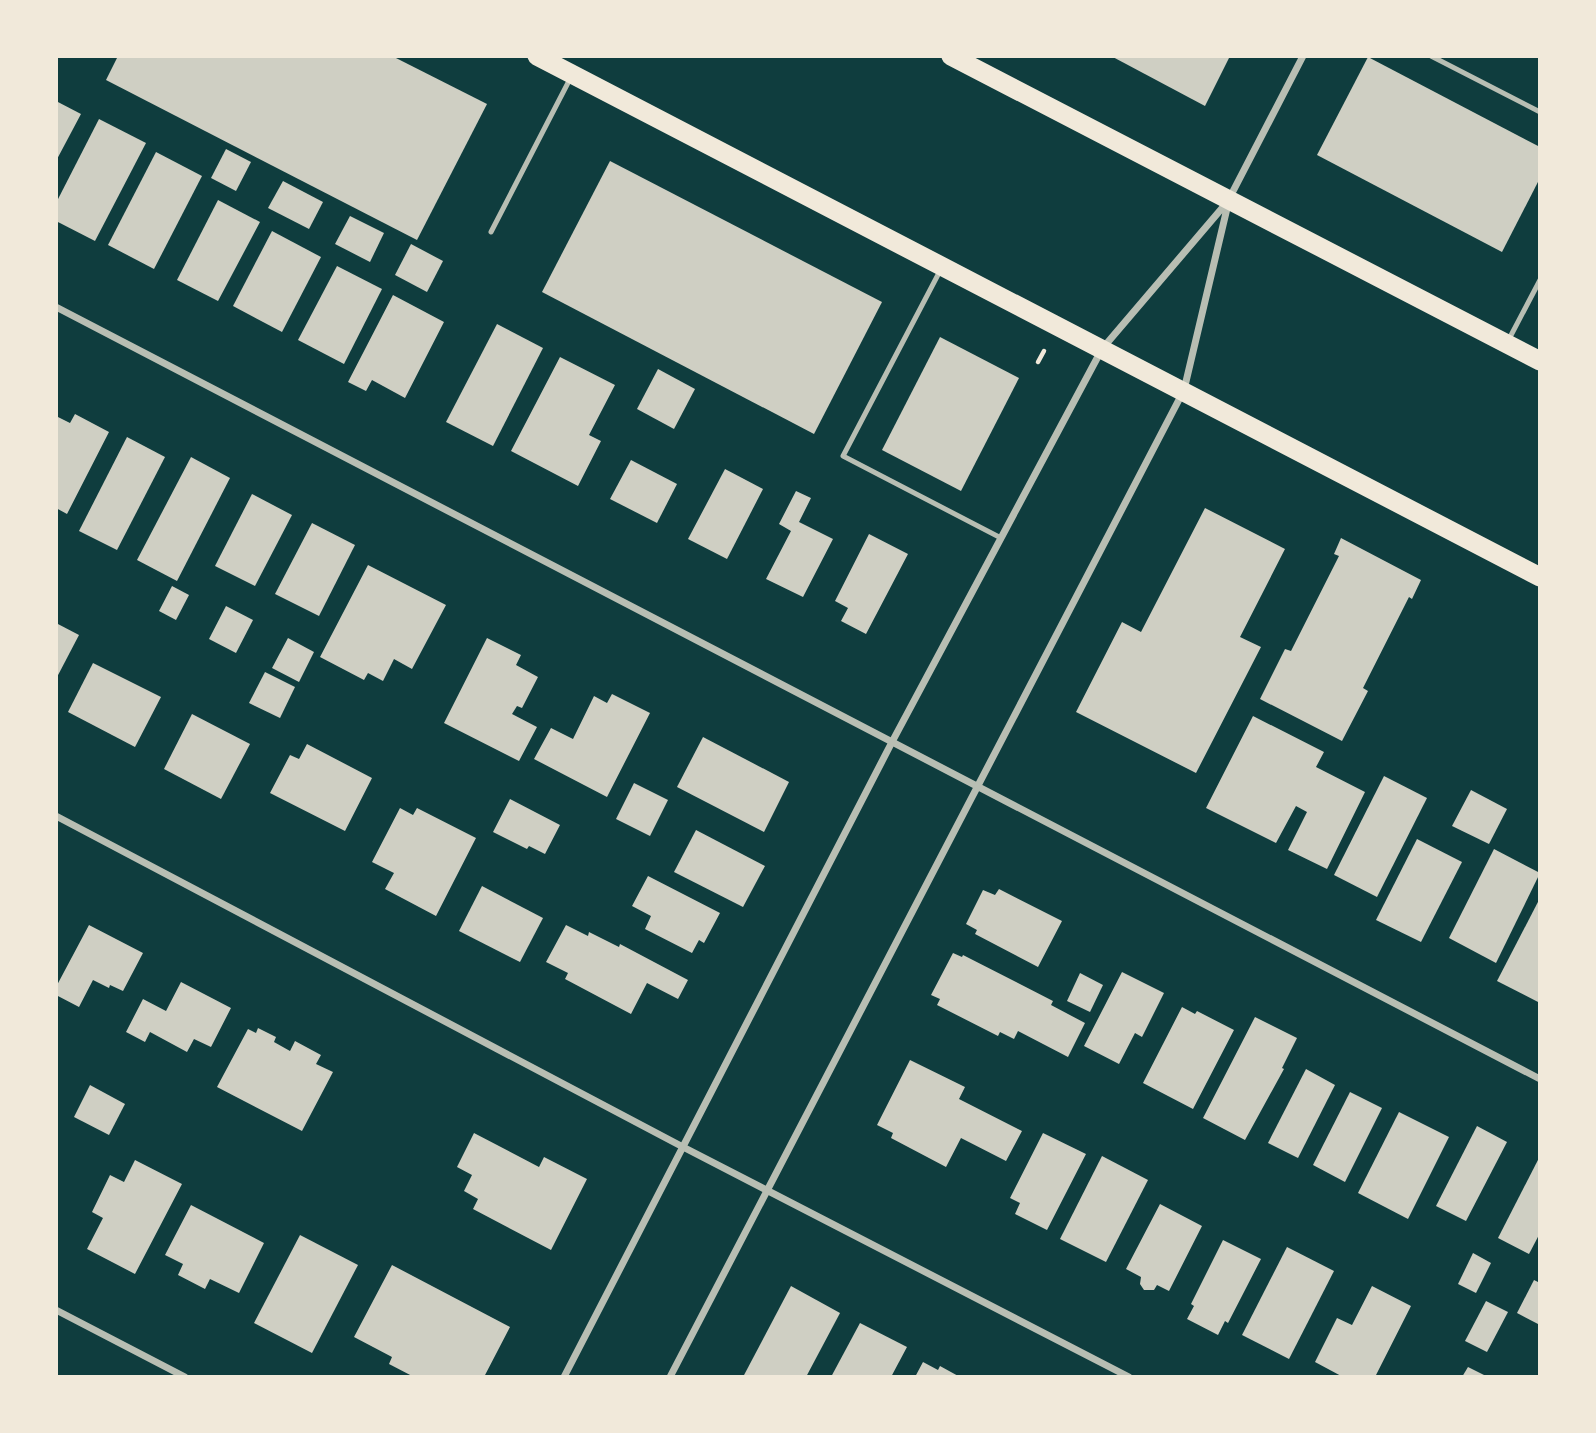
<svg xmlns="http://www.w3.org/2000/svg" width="1596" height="1433" viewBox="0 0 1596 1433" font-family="Raleway,sans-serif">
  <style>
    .building { fill: #cfcfc3 }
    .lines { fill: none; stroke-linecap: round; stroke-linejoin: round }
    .path { stroke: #f1e9da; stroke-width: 4.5 }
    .service { stroke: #b8beb3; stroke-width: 5 }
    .minor { stroke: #b8beb3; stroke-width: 7 }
    .trunk { stroke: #f1e9da; stroke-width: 19 }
  </style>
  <rect width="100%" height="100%" fill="#0f3d3e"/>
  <g class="building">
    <path d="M118,56H392L487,104L417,240L106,80Z"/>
    <path d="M1111,56H1230L1205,106Z"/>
    <path d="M1368,57L1540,147V178L1502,252L1317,155Z"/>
    <path d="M56,101L81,114L56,161Z"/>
    <path d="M99,119L146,143L95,241L56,221V203Z"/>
    <path d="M226,149L251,162L236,191L211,178Z"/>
    <path d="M156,152L202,176L154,269L108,245Z"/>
    <path d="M610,161L882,302L814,434L542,292Z"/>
    <path d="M283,181L323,202L309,229L268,208Z"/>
    <path d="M218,200L260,222L218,301L177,280Z"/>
    <path d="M350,216L384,233L370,262L335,244Z"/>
    <path d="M272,231L321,257L282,332L233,306Z"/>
    <path d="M411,244L443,261L427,292L395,275Z"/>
    <path d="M337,266L382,289L344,364L298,340Z"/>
    <path d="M393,295L444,322L405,398L372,380L366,391L348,382Z"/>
    <path d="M497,324L543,348L493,446L446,422Z"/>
    <path d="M940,337L1019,378L961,491L882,450Z"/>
    <path d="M560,357L615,385L589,435L601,441L578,486L511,451Z"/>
    <path d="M658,369L695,389L674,429L637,409Z"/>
    <path d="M75,414L109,432L67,514L56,508V416L70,423Z"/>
    <path d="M127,437L165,457L117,550L79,531Z"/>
    <path d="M191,457L230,478L177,581L137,560Z"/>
    <path d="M631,460L677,484L657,523L610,499Z"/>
    <path d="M725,469L763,489L727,559L688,539Z"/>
    <path d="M796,491L811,498L799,522L833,539L803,597L766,579L791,531L779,524Z"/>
    <path d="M252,494L292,515L255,586L215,566Z"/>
    <path d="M1205,508L1285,549L1240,637L1261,647L1196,773L1076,712L1122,622L1141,632Z"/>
    <path d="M312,523L355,545L319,616L275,594Z"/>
    <path d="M869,534L908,554L866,634L841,621L848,608L835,601Z"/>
    <path d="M1341,538L1421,580L1412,599L1409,597L1363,688L1368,691L1342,741L1260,699L1285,649L1291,651L1339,556L1334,554Z"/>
    <path d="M368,565L446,605L412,669L394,659L383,681L368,673L364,680L320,657Z"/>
    <path d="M172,586L189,595L176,620L159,611Z"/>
    <path d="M226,606L253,620L236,653L209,639Z"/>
    <path d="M56,623L79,635L56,679Z"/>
    <path d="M288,638L314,652L299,682L272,668Z"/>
    <path d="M487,638L521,655L516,665L538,677L522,708L517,706L512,714L537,727L519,761L444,723Z"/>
    <path d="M93,663L161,697L135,747L68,712Z"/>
    <path d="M265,672L295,687L280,718L249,703Z"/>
    <path d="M612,694L650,713L607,797L534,759L551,728L573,739L594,696L607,703Z"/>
    <path d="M192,714L250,744L221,799L164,769Z"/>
    <path d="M1253,716L1324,752L1316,767L1365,792L1327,869L1288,850L1307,812L1296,806L1276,843L1206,808Z"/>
    <path d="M703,737L789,782L764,832L677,787Z"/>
    <path d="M307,744L372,778L345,831L270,793L290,755L299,759Z"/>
    <path d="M1384,776L1427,798L1377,897L1334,875Z"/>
    <path d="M634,783L668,800L650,836L616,819Z"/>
    <path d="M1471,790L1507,809L1489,844L1452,826Z"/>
    <path d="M510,799L560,825L545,854L529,846L527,849L493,832Z"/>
    <path d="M400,808L413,815L417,808L476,838L436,916L385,889L394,873L372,862Z"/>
    <path d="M696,830L765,866L743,907L674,872Z"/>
    <path d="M1417,839L1462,862L1421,942L1376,920Z"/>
    <path d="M1494,849L1540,873L1496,963L1449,938Z"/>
    <path d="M648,876L720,913L704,943L699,940L692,953L645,929L651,916L632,906Z"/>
    <path d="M482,886L543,918L520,962L459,931Z"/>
    <path d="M999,889L1062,921L1038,967L975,934L977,930L966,924L983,890L995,895Z"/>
    <path d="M1540,898V1003L1497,981Z"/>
    <path d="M89,925L143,953L123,991L110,985L109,988L93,980L79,1007L56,995V987Z"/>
    <path d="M566,925L588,936L589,932L619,947L620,944L688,980L678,999L647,983L631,1014L565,979L568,973L546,962Z"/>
    <path d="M953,953L962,957L963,955L1053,1001L1051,1005L1085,1023L1068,1057L1018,1031L1014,1039L1000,1032L998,1036L937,1005L940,999L931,995Z"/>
    <path d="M1122,972L1164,993L1142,1037L1135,1033L1119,1064L1084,1046Z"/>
    <path d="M1080,973L1103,985L1090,1012L1067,1001Z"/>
    <path d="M181,982L231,1008L211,1047L194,1039L187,1052L150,1032L145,1042L126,1032L143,999L166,1011Z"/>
    <path d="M1182,1007L1195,1014L1197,1011L1234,1030L1193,1109L1143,1083Z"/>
    <path d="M1255,1017L1297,1038L1282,1068L1284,1069L1245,1140L1203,1118Z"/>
    <path d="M258,1028L276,1037L274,1042L290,1051L295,1041L321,1055L316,1064L333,1072L302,1131L217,1087L248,1029L256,1033Z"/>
    <path d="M910,1060L965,1087L959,1099L1022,1131L1006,1161L961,1138L946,1167L891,1138L893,1133L877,1125Z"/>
    <path d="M1306,1069L1335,1085L1298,1158L1268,1143Z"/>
    <path d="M90,1085L125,1104L109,1135L74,1117Z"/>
    <path d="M1350,1092L1382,1108L1345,1182L1313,1165Z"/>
    <path d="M1399,1112L1449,1137L1408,1219L1358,1193Z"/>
    <path d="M1477,1126L1507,1142L1466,1221L1436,1206Z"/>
    <path d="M474,1133L539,1167L544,1157L587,1179L551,1250L473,1209L478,1199L464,1191L472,1175L457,1167Z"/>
    <path d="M1043,1133L1086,1154L1047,1230L1015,1214L1020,1203L1010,1198Z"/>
    <path d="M1102,1156L1148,1180L1106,1262L1060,1239Z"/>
    <path d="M1540,1156V1233L1529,1254L1498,1238Z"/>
    <path d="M135,1160L182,1184L135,1274L87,1249L103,1218L92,1212L110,1175L124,1182Z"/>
    <path d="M1160,1204L1202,1226L1169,1291L1157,1285L1154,1290H1144L1140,1284L1141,1277L1126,1269Z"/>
    <path d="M191,1205L264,1243L239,1293L210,1279L205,1289L178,1275L183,1264L165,1255Z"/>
    <path d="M300,1235L358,1265L312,1353L254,1323Z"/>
    <path d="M1223,1240L1261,1259L1228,1323L1225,1321L1218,1335L1187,1319L1194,1306L1191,1304Z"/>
    <path d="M1287,1247L1334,1271L1289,1359L1242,1335Z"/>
    <path d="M1473,1253L1491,1263L1476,1293L1458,1284Z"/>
    <path d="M392,1265L510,1327L484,1377H414L389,1364L392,1357L354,1337Z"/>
    <path d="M1534,1280L1540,1283V1320L1538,1324L1517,1313Z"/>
    <path d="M791,1286L840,1313L806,1377H743Z"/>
    <path d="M1372,1286L1411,1306L1375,1377H1343L1315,1362L1337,1318L1352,1325Z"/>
    <path d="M1486,1301L1508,1312L1487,1352L1465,1341Z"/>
    <path d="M860,1323L907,1347L891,1377H831Z"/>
    <path d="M923,1362L938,1370L940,1366L960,1377H915Z"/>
    <path d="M1468,1367L1488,1377H1462Z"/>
  </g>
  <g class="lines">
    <path class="path" d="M1038,362L1044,351"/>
    <g class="service">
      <path d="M1431,56L1540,112"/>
      <path d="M491,232L571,77"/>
      <path d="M941,269L843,456L1001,538"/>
      <path d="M1508,341L1540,280"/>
    </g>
    <g class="minor">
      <path d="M1229,199L1303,56"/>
      <path d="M56,307L1540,1079"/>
      <path d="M56,816L683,1147L1129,1377"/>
      <path d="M56,1310L185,1377"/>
      <path d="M564,1377L892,742L1102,349L1229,200L1184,390L670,1377"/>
    </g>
    <g class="trunk">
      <path d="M537,56L1540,577"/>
      <path d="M951,56L1540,361"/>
    </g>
  </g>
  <rect width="1596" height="1433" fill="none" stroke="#f1e9da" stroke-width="116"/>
</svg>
